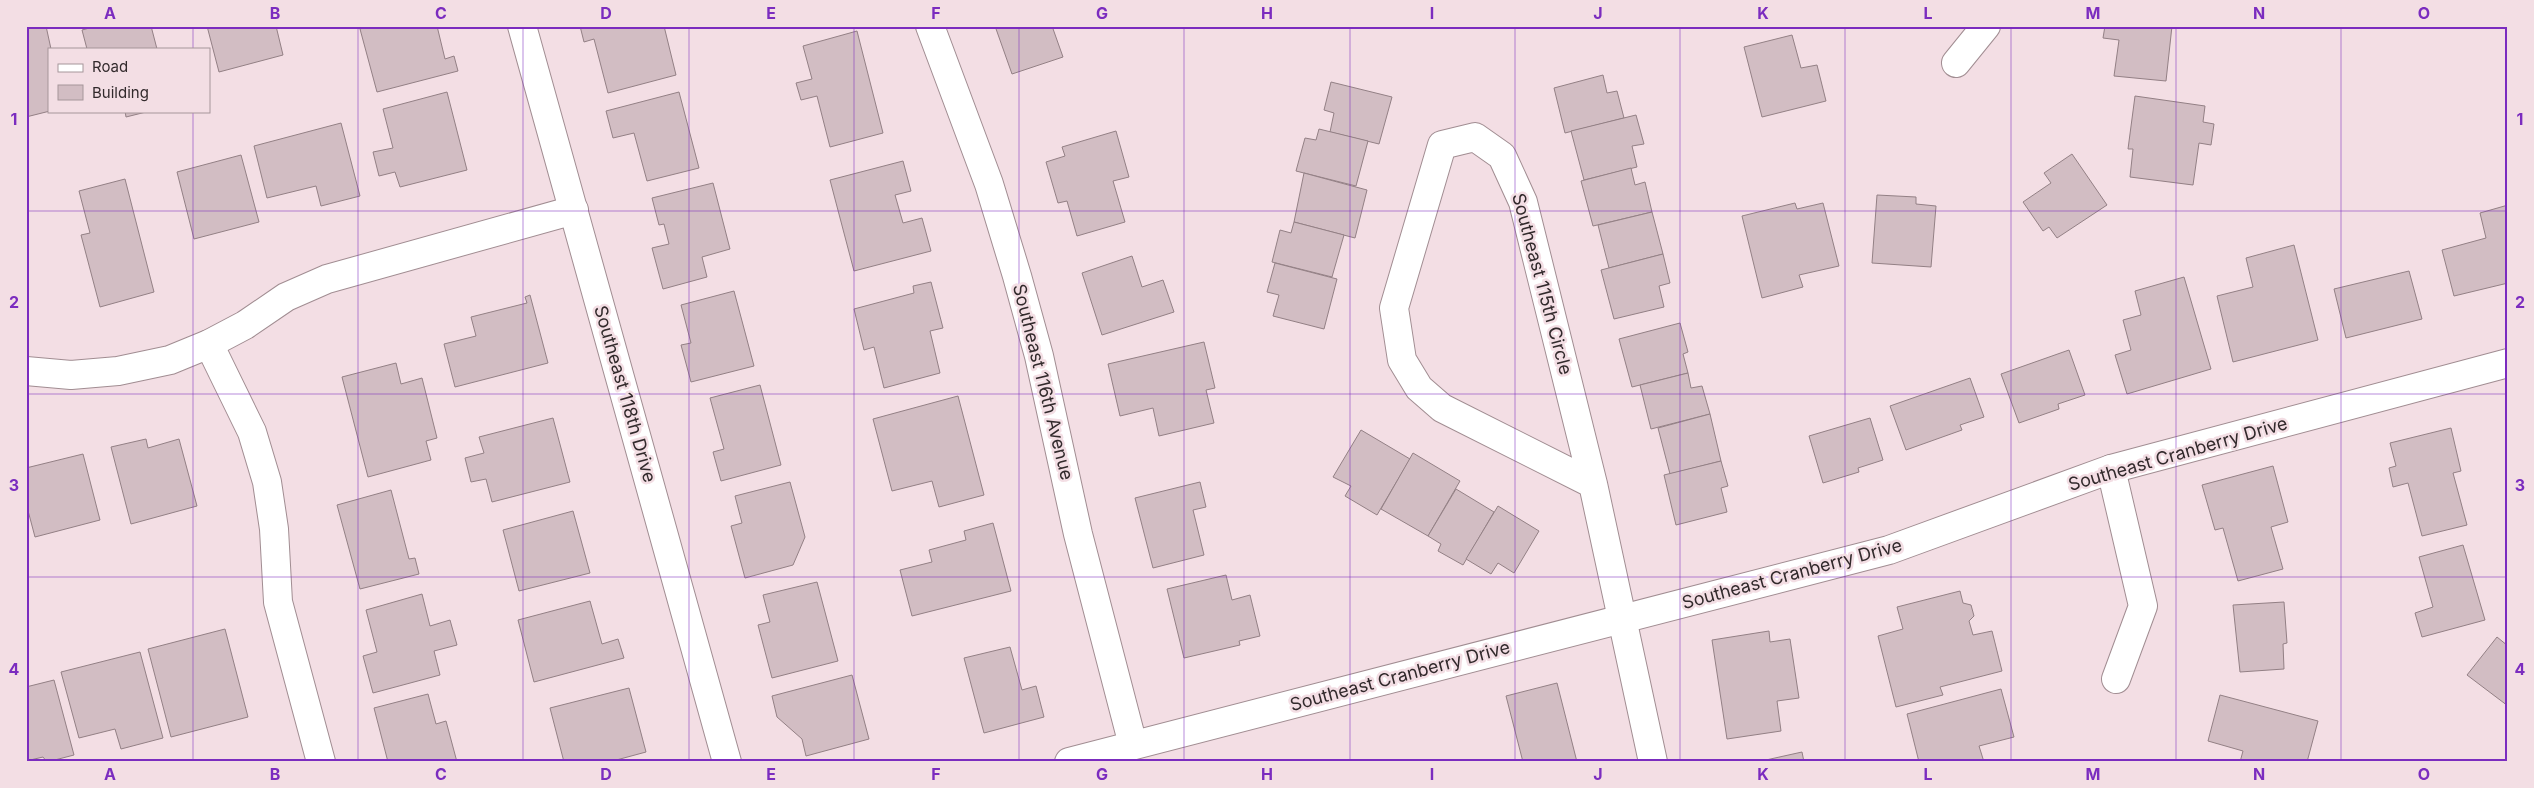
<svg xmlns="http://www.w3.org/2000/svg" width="2534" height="788" viewBox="0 0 2534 788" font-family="Inter,sans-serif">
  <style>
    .building { fill: #d2bdc3; stroke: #938085 }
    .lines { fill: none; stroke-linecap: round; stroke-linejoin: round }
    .street-casing { stroke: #a18d92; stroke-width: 30 }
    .street { stroke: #fff; stroke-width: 28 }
    .grid { fill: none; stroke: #7b2cbf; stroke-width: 1; stroke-opacity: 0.55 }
    .labels { text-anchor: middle; stroke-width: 5; stroke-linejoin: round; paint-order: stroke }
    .street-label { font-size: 18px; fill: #322a2c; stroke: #f3dee4 }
    .neatline { fill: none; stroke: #7b2cbf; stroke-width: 2 }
    .grid-label { font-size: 16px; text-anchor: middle; font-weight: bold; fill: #7b2cbf }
  </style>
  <rect width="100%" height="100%" fill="#f3dee4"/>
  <g class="building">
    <path d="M26,26H46L51,49H49L50,111L26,117Z"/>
    <path d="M97,26H151L157,49H87L82,30Z"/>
    <path d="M207,26H276L283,55L219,72Z"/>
    <path d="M370,26H437L445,59L454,56L458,71L377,92L360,29Z"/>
    <path d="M580,26H664L676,75L608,93L594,39L584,42Z"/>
    <path d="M995,26H1052L1063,57L1012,74Z"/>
    <path d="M2105,26H2172L2166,81L2114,76L2119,40L2103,38Z"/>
    <path d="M857,31L883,133L830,147L817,96L801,100L796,83L812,79L803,46Z"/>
    <path d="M1792,35L1801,68L1817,65L1826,101L1762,117L1744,47Z"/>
    <path d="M1603,75L1607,93L1617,91L1624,118L1565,133L1554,88Z"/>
    <path d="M1331,82L1392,97L1379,144L1330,132L1334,113L1324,110Z"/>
    <path d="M447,92L467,170L400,187L395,172L379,176L373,152L393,148L383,109Z"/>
    <path d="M679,92L699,168L647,181L634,133L613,138L606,111Z"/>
    <path d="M2135,96L2205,106L2203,122L2214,124L2211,145L2199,143L2193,185L2130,177L2133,149H2128Z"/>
    <path d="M125,111H150L126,117Z"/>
    <path d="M1636,115L1644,144L1632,146L1637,167L1584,180L1571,131Z"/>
    <path d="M341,123L360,196L321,206L316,186L267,198L254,146Z"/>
    <path d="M1319,129L1368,141L1356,186L1296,171L1305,138L1316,140Z"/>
    <path d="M1116,131L1129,177L1113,181L1125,222L1077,236L1067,201L1058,203L1046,162L1065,156L1062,147Z"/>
    <path d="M2072,154L2107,205L2057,238L2049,227L2043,231L2023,202L2051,183L2044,173Z"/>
    <path d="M241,155L259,222L194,239L177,172Z"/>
    <path d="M903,161L911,191L895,195L903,223L922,218L931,251L854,271L830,180Z"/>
    <path d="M1631,168L1635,185L1645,182L1652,212L1593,226L1581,181Z"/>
    <path d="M1304,173L1367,190L1355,238L1294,222Z"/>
    <path d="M125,179L154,292L100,307L81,235L90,233L79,191Z"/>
    <path d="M713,183L730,249L702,257L707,277L663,289L652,248L669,244L664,224L659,225L652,198Z"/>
    <path d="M1877,195L1916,197V204L1936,206L1931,267L1872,263Z"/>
    <path d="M1795,203L1797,209L1823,203L1839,266L1799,275L1803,287L1762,298L1742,216Z"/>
    <path d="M2508,205V283L2454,296L2442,250L2486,238L2480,213Z"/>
    <path d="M1652,212L1663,254L1609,268L1598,225Z"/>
    <path d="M1294,222L1344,235L1332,277L1272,262L1280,230L1291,233Z"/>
    <path d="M2294,245L2318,340L2233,362L2217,296L2253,287L2246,258Z"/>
    <path d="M1663,254L1670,283L1659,286L1664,307L1614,319L1601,270Z"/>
    <path d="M1132,256L1142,287L1163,280L1174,312L1102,335L1082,273Z"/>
    <path d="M1275,263L1337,279L1324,329L1273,316L1279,295L1267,292Z"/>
    <path d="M2409,271L2422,319L2346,338L2334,289Z"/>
    <path d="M2184,277L2211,369L2127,394L2115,355L2131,350L2123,320L2141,315L2135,291Z"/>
    <path d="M931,282L943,328L930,331L940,373L884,388L874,347L864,350L854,309L914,293L913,286Z"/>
    <path d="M734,291L754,366L691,382L681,345L691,343L681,305Z"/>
    <path d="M530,295L548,363L455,387L444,344L476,336L471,317L527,303L525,297Z"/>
    <path d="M1680,323L1688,352L1683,354L1688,373L1632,387L1619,339Z"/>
    <path d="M1204,342L1215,388L1206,390L1214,423L1159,436L1153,408L1120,416L1108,364Z"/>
    <path d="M2069,350L2085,395L2058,404L2059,409L2019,423L2001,374Z"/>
    <path d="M396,363L401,384L422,378L437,438L426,441L431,460L368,477L342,377Z"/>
    <path d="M1688,373L1691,388L1702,386L1710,414L1651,429L1640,385Z"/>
    <path d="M1970,378L1984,417L1960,425L1962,430L1906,450L1890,406Z"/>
    <path d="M760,385L781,465L721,481L713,452L724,449L710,398Z"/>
    <path d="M958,396L984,495L939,507L932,481L892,491L873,419Z"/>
    <path d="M1710,414L1721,461L1670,474L1658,428Z"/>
    <path d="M553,418L570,482L492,502L486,479L471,482L465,458L484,453L479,437Z"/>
    <path d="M1870,418L1883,460L1858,468L1859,472L1823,483L1809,436Z"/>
    <path d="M2451,428L2461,471L2453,473L2467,525L2422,536L2408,483L2393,487L2389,468L2396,466L2390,443Z"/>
    <path d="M1361,430L1410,459L1377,515L1345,496L1351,486L1333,477Z"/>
    <path d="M146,439L148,448L179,439L197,506L131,524L111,447Z"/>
    <path d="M1413,453L1460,481L1428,536L1381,509Z"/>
    <path d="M83,454L100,520L35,537L26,503V468Z"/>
    <path d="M1721,461L1728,486L1721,488L1727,512L1676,525L1664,475Z"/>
    <path d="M2273,466L2288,522L2271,527L2283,569L2238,581L2223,528L2215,530L2202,485Z"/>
    <path d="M790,482L805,537L793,565L745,578L731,526L742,523L735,496Z"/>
    <path d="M1200,482L1206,507L1193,510L1204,555L1153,568L1135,498Z"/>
    <path d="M1456,489L1494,512L1463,565L1438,551L1441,544L1428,536Z"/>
    <path d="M391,490L409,559L415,558L419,574L360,589L337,505Z"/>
    <path d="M1498,506L1539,531L1514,573L1498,563L1491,574L1466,559Z"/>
    <path d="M573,511L590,573L519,591L503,530Z"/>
    <path d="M993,523L1011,591L912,616L900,570L932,562L929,550L966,540L964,531Z"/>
    <path d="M2463,545L2485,620L2422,637L2415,613L2433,607L2419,557Z"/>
    <path d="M1226,575L1232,600L1250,595L1260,636L1239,641L1240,645L1184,658L1167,589Z"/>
    <path d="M817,582L838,661L772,678L758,625L770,622L763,595Z"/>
    <path d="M1960,591L1963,603L1971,605L1974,616L1969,621L1973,635L1992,631L2002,671L1940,687L1943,695L1896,707L1878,636L1903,629L1897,607Z"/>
    <path d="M422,594L430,626L450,620L457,645L434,651L440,675L373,693L363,656L377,652L366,610Z"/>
    <path d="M590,601L602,644L618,639L624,658L534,682L518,620Z"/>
    <path d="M2284,602L2287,643L2283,644L2284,669L2240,672L2233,605Z"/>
    <path d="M225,629L248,717L171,737L148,649Z"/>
    <path d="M1769,631L1770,642L1790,639L1799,698L1777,701L1781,731L1727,739L1712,640Z"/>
    <path d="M2497,637L2508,646V706L2467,675Z"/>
    <path d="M1010,647L1022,690L1036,686L1044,717L984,733L964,658Z"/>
    <path d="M140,652L163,738L121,749L115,729L79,738L61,672Z"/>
    <path d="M852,675L869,739L806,756L802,739L777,717L772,696Z"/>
    <path d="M54,680L74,755L47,762L43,757L26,761V687Z"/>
    <path d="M1557,683L1577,762H1523L1506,696Z"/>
    <path d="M629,688L646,752L609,762H564L550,708Z"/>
    <path d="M2001,689L2014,737L1979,746L1984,762H1919L1907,714Z"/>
    <path d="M428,694L436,724L446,721L457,762H388L374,708Z"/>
    <path d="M2220,695L2318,721L2307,762H2240L2243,751L2208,741Z"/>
    <path d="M1802,752L1804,762H1757Z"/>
  </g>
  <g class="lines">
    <defs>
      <g id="street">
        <path d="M522,26L727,762"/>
        <path d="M930,26L989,184L1017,276L1039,356L1078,534L1133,745"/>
        <path d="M1956,63L1986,26"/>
        <path d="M209,344L252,432L267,482L274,529L278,602L321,762"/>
        <path d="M26,371L71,375L118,371L170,360L209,344L245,325L286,297L327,279L574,210"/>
        <path d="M2111,469L2143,606L2116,679"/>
        <path d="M1593,484L1442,408L1419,388L1402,360L1394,308L1442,145L1475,137L1502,156L1523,202L1593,484L1653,762"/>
        <path d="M1069,762L1889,550L2111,469L2508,363"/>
      </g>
    </defs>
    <use href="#street" class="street-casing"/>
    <use href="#street" class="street"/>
  </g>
  <path class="grid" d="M193,26V49M358,26V762M523,26V762M689,26V762M854,26V762M1019,26V762M1184,26V762M1350,26V762M1515,26V762M1680,26V762M1845,26V762M2011,26V762M2176,26V762M2341,26V762M193,111V762M26,211H2508M26,394H2508M26,577H2508"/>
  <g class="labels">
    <g class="street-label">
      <text transform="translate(1542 284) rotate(75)" y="6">Southeast 115th Circle</text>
      <text transform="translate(1043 382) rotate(76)" y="6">Southeast 116th Avenue</text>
      <text transform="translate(625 394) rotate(74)" y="6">Southeast 118th Drive</text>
      <text transform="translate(2178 454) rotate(-16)" y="6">Southeast Cranberry Drive</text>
      <text transform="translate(1792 574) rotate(-15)" y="6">Southeast Cranberry Drive</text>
      <text transform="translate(1400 676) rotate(-15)" y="6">Southeast Cranberry Drive</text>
    </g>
  </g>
  <rect width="2534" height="788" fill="none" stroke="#f3dee4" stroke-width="55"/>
  <rect x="48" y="48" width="162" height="65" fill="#f3dee4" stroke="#a6969a"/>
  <rect x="58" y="64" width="25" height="8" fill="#ffffff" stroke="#a6969a"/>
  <text x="92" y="72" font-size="15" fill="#322a2c">Road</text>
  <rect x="58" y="85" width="25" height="15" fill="#d2bdc3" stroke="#a6969a"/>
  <text x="92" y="98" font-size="15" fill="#322a2c">Building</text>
  <rect x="28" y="28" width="2478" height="732" class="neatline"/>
  <g class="grid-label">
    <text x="110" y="19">A</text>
    <text x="275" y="19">B</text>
    <text x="441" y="19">C</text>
    <text x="606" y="19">D</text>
    <text x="771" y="19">E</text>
    <text x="936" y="19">F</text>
    <text x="1102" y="19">G</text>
    <text x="1267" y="19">H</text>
    <text x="1432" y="19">I</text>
    <text x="1598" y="19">J</text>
    <text x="1763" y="19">K</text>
    <text x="1928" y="19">L</text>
    <text x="2093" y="19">M</text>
    <text x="2259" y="19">N</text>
    <text x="2424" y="19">O</text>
    <text x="14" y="125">1</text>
    <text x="2520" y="125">1</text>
    <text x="14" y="308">2</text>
    <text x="2520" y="308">2</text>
    <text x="14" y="491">3</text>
    <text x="2520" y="491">3</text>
    <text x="14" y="675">4</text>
    <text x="2520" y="675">4</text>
    <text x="110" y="780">A</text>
    <text x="275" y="780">B</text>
    <text x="441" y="780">C</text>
    <text x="606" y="780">D</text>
    <text x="771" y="780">E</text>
    <text x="936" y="780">F</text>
    <text x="1102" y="780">G</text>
    <text x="1267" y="780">H</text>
    <text x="1432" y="780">I</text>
    <text x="1598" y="780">J</text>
    <text x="1763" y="780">K</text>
    <text x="1928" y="780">L</text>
    <text x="2093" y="780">M</text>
    <text x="2259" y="780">N</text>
    <text x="2424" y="780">O</text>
  </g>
</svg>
